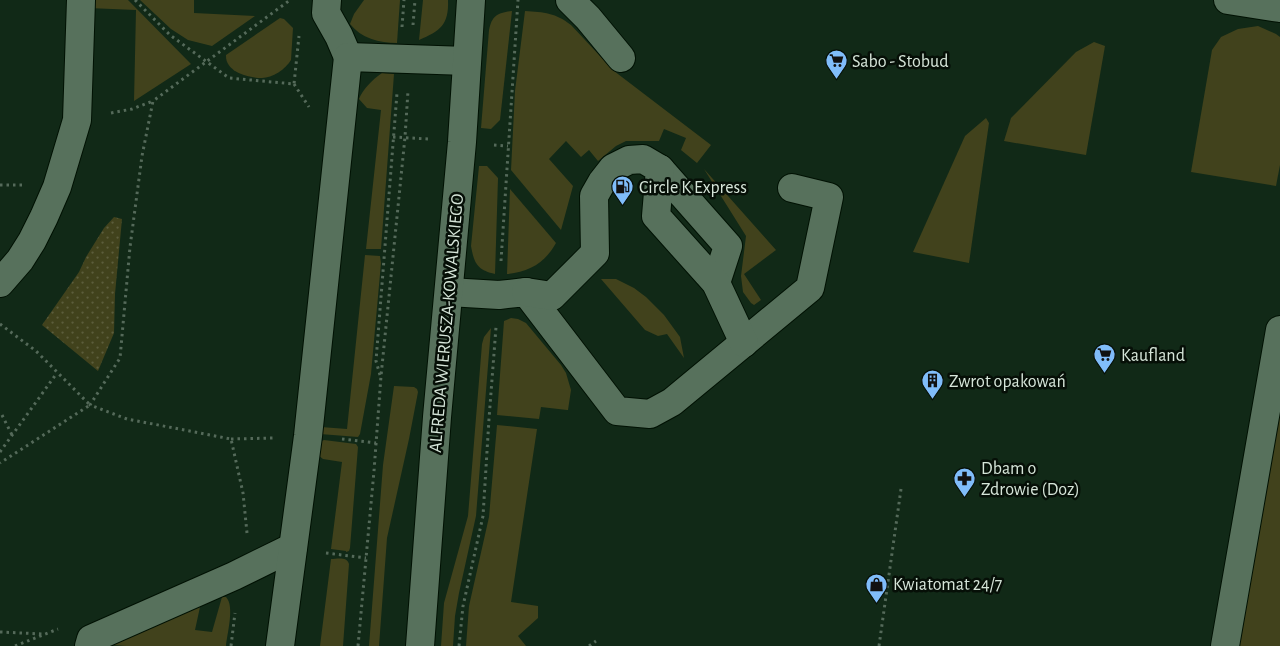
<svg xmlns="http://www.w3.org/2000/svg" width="1280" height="646" viewBox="0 0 1280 646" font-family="'Alegreya Sans',sans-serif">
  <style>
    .green { fill: #41421c }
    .park { fill: url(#park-dots) }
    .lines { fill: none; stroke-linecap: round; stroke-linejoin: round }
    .minor-casing { stroke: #001103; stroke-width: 30 }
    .path { stroke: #556a5a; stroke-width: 3; stroke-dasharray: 2.5 4; stroke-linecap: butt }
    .minor { stroke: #57715c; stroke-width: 28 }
    .labels { text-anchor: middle; stroke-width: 5; stroke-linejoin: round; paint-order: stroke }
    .poi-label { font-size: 18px; fill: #d6e5d9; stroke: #060f07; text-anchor: start }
    .street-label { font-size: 18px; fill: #d6e5d9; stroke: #060f07 }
  </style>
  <defs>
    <pattern id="park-dots" width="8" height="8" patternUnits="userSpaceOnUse" patternTransform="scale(1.25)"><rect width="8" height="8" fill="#41421c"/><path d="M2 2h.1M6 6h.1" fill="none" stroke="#5c5d3c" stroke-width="1.8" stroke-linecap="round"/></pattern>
  </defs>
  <rect width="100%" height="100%" fill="#112917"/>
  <g class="green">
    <path d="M89,0H128L191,64L134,101L136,10L88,8Z"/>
    <path d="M140,0H194V13L255,16L212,46L188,40L171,29Z"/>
    <path d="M364,0H400L397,43C379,43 361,38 350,24L354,14Z"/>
    <path d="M423,0H448C449,25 440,31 419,40Z"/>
    <path d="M512,11L500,120L491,129L481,128L489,30C492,15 498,13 512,11Z"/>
    <path d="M525,11C544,12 556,13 571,25L614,71L711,145L697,163L681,150L686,138L664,129L659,141H626L616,146L598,161L589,150L581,157L566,141L549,159L573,186L561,230L511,170L515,91Z"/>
    <path d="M280,18L284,19L293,28L291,60C286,69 272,78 262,78C248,78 225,72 226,55Z"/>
    <path d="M1258,26L1276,34L1280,37V165L1276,186L1191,172L1212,50L1221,37L1238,29Z"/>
    <path d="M1094,42L1105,46L1086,155L1004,141L1011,118L1076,52Z"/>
    <path d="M382,73L394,74L381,249H366L381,110L367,108L359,99C363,89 372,80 382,73Z"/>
    <path d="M986,118L989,123L969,263L913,252L965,136Z"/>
    <path d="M479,166H487L498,178L495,274C477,270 474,263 471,246Z"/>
    <path d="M704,169L776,250L744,274L761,300L754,305L751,303L743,292L741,276L746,236Z"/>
    <path d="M510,189L556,243C545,263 529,272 507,274Z"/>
    <path d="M365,255L380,256L381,263L371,374L360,434L358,437L320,434L321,427L347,429Z"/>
    <path d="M601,279H616L634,288L646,297L664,315L680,337L684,358L667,334L658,336L645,330Z"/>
    <path d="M511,318L518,319L526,323L561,365L566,373L571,390L568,410H567L541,407L539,419L497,415L504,321Z"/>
    <path d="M491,328L476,516L459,593L455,616L453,646H441L444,603L468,516L482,344L484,337Z"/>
    <path d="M394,386L414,387L417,389L418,392L409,439L387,538L379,646H369L383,465Z"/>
    <path d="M1280,386V646H1238Z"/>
    <path d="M497,425L537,429L511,602L538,606V618L518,636L526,646H466L469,606L489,517Z"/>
    <path d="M324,440L356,444L358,447L350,548L349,551L346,552V551L331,549L342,462L323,459L318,455L320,442Z"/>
    <path d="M331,559C337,559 347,556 349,564L343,646H320Z"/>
    <path d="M222,597H226C235,606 227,634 226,646H126L112,645L116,634L200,607L195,630L212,632Z"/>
  </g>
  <path class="park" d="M114,217L122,219L115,294L114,333L98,371L42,325L79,272L86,257L104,228Z"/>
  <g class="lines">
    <defs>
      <g id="minor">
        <path d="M327,0L326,13L339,36L348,57"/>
        <path d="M570,0L588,18L621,58"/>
        <path d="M1228,0L1280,8"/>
        <path d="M660,169L728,246L716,283"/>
        <path d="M0,283L20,260L32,241L44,217L57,187L77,120L81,0"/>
        <path d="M449,292L499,295L526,292L617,411L650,414L672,402L810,288L829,197L792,188"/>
        <path d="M526,292L552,296L595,253L594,196L602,182L613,168L629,160L643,159L660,169L656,216L716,283L744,343"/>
        <path d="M89,646L91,639L234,576L293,547"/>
        <path d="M280,646L308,436L348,57L467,61"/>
        <path d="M420,646L437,417L462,142L471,0"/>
        <path d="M1225,646L1280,330"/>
      </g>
    </defs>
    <use href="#minor" class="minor-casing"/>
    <g class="path">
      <path d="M135,0L170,35L229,78L294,84L299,36"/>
      <path d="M413,25L415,0"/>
      <path d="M402,27L404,0"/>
      <path d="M294,84L309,107"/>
      <path d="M111,113L132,109L153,101"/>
      <path d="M393,137L428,139"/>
      <path d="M494,145L508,146"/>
      <path d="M0,185H22"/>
      <path d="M501,261L518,0"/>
      <path d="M0,324L36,351L90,405L0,463"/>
      <path d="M380,375L376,361L397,93"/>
      <path d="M2,415L12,435"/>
      <path d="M231,439L275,438"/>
      <path d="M342,439L376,443"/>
      <path d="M0,452L57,373"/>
      <path d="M247,533L243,493L231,439L127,419L90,405L120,358L130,247L142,156L153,101L290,0"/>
      <path d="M326,553L366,558"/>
      <path d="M0,632L42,634"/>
      <path d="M15,646L58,629"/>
      <path d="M231,646L235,613"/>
      <path d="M358,646L374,471L381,376L405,137L408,91"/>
      <path d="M459,646L463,606L483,516L489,419L496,327"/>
      <path d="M589,646L596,641"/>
      <path d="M879,646L901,489"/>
    </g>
    <use href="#minor" class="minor"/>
  </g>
  <defs>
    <symbol id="supermarket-pin" viewBox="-11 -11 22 30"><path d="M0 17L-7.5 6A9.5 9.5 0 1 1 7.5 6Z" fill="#80bdfa" stroke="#060f07"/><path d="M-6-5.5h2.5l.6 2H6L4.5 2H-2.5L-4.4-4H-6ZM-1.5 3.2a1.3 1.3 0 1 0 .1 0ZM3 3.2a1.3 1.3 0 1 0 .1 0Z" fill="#111"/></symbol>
    <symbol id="fuel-pin" viewBox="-11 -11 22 30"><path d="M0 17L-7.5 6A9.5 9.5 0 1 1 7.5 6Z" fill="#80bdfa" stroke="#060f07"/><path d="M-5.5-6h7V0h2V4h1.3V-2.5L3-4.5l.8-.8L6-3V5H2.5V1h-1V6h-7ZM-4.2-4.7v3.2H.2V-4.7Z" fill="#111"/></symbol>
    <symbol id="building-pin" viewBox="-11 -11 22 30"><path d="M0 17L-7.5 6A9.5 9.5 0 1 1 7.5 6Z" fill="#80bdfa" stroke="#060f07"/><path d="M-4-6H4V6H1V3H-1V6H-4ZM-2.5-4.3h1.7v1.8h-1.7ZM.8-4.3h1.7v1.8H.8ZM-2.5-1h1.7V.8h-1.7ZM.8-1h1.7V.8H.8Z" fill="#111"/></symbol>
    <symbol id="pharmacy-pin" viewBox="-11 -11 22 30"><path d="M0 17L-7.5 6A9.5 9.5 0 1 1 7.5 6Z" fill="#80bdfa" stroke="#060f07"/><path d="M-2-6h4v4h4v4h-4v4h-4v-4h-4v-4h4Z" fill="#111"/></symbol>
    <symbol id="shop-pin" viewBox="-11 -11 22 30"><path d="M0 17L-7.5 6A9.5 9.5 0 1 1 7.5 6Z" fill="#80bdfa" stroke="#060f07"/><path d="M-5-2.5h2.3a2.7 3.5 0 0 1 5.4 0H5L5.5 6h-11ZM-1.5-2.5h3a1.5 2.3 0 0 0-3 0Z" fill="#111"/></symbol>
  </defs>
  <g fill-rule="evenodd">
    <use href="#supermarket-pin" x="824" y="48" width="25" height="34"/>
    <use href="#fuel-pin" x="610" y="174" width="25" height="34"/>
    <use href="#supermarket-pin" x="1092" y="342" width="25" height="34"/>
    <use href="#building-pin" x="920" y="368" width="25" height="34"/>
    <use href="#pharmacy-pin" x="952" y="466" width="25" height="34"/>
    <use href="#shop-pin" x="864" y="572" width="25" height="34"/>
  </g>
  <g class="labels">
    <g class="poi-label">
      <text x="852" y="67">Sabo - Stobud</text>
      <text x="639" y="193">Circle K Express</text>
      <text x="1121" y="361">Kaufland</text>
      <text x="949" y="387">Zwrot opakowań</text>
      <text x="981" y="474">Dbam o<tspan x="981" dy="21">Zdrowie (Doz)</tspan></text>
      <text x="893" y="590">Kwiatomat 24/7</text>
    </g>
    <g class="street-label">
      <text transform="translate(446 323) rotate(-85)" y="6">ALFREDA WIERUSZA-KOWALSKIEGO</text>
    </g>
  </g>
</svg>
